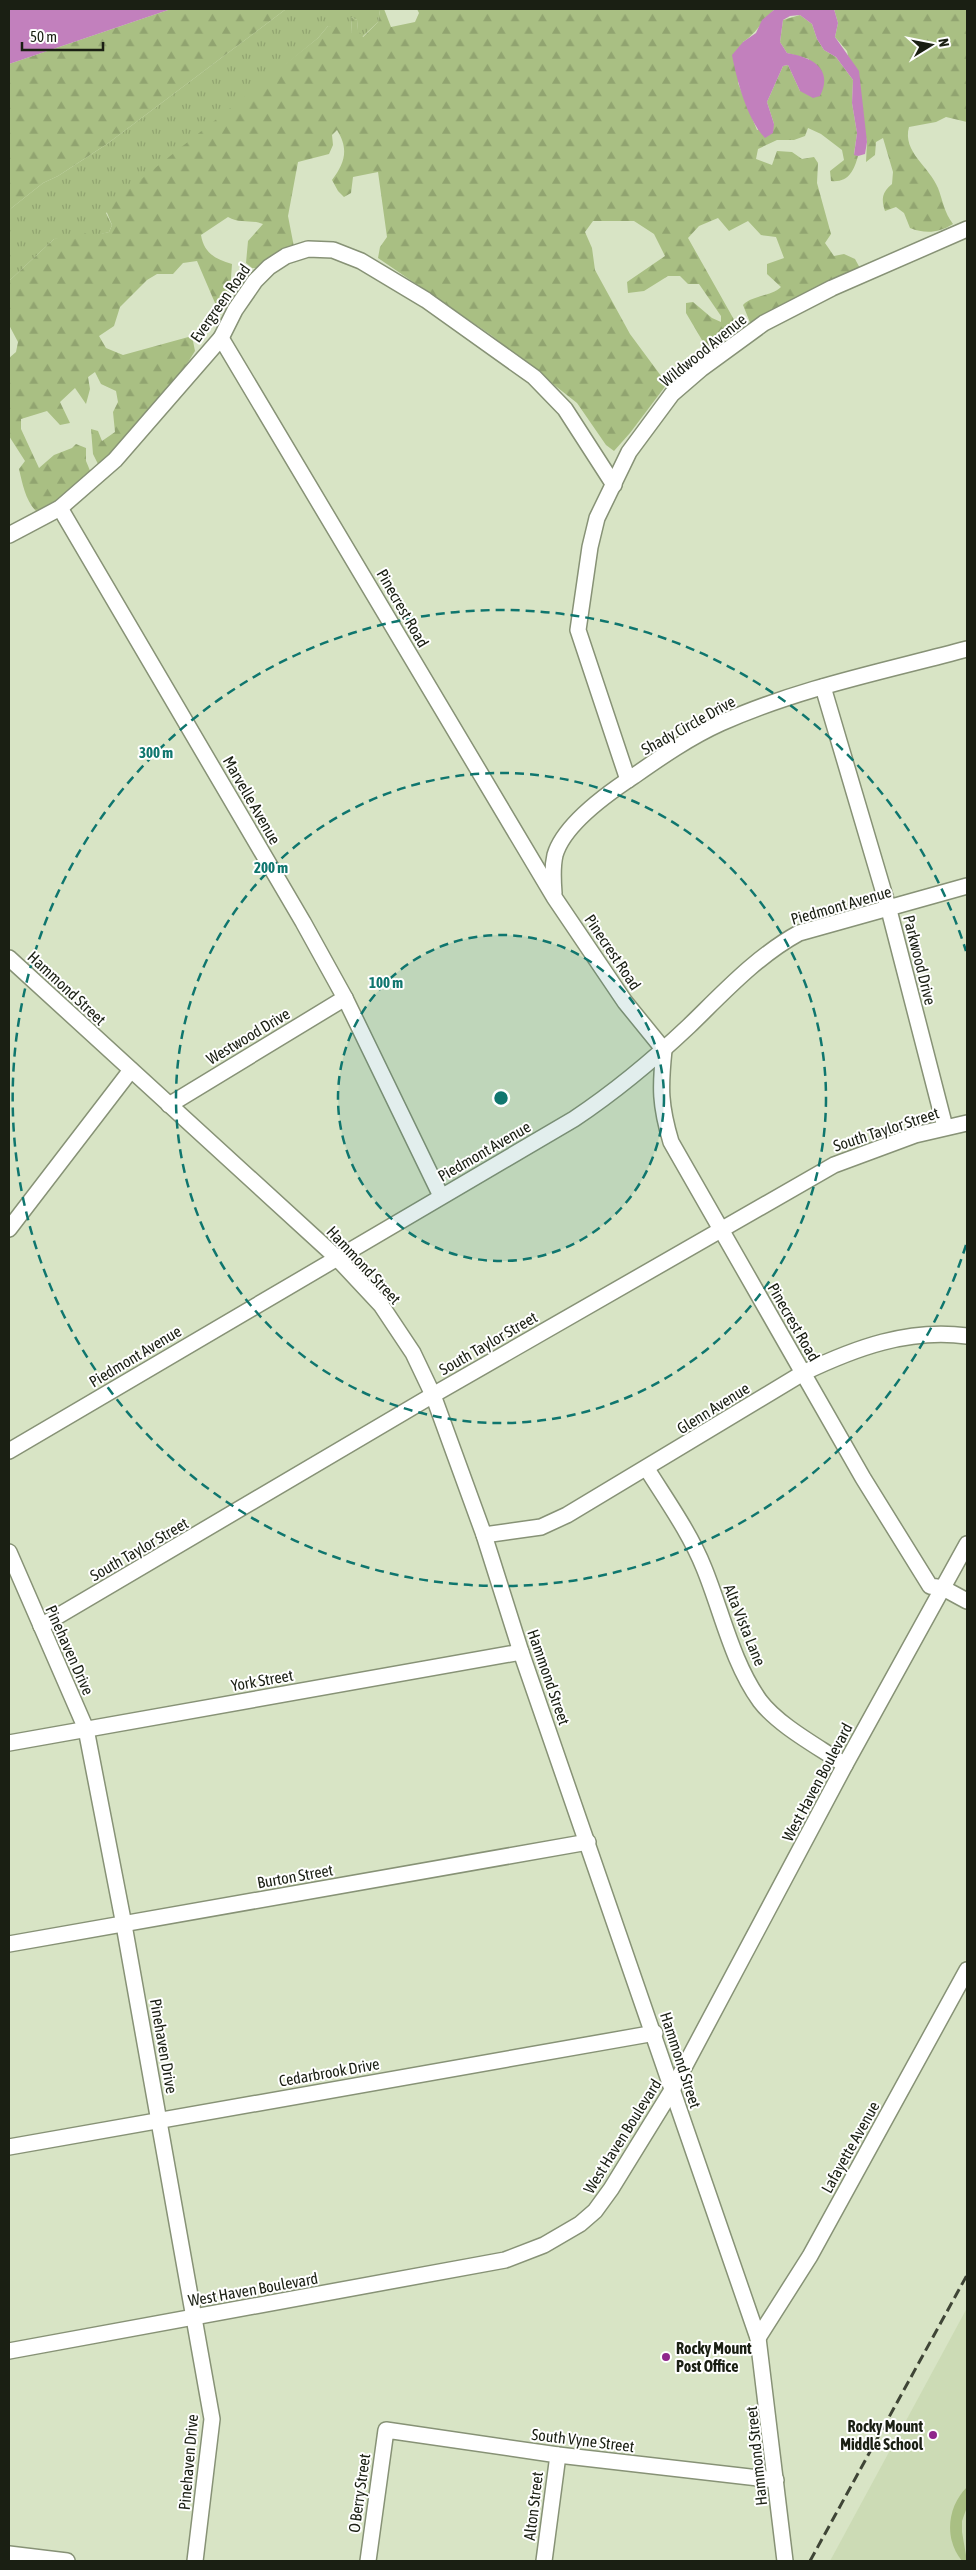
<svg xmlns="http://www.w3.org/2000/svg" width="976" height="2570" viewBox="0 0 976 2570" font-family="'Asap Condensed',sans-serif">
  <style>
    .built { fill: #ccdbb5 }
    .grass { fill: url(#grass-tufts) }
    .forest { fill: url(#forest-firs) }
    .green { fill: #a9bf83 }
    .water { fill: #c280bd }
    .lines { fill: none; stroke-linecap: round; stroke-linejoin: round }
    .minor-casing { stroke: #879276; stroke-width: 18 }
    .minor { stroke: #fff; stroke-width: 15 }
    .rail { stroke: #3f4536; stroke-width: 3; stroke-dasharray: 10 5; stroke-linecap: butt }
    .ring { fill: none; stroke: #0f766e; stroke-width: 2.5; stroke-dasharray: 9 6 }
    .poi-dot { fill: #8f268b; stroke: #fff; stroke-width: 2 }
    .labels { text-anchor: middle; stroke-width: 4; stroke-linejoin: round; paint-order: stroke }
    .street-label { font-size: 16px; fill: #1a1f13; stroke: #fff }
    .poi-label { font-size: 16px; font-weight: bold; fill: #1a1f13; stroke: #fff; text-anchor: start }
    .centre { fill: #0f766e; stroke: #fff; stroke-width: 2.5 }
    .ring-label { font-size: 15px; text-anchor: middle; font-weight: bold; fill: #0f766e; stroke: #fff; stroke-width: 4; stroke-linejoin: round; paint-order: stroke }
  </style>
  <defs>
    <pattern id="grass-tufts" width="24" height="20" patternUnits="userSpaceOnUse" patternTransform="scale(1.25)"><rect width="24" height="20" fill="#a9bf83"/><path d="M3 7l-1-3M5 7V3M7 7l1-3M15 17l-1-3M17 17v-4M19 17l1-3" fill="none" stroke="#91a470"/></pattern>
    <pattern id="forest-firs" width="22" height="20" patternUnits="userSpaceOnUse" patternTransform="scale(1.25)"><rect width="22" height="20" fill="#a9bf83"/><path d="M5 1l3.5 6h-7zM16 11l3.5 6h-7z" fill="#91a470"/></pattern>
  </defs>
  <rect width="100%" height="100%" fill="#d8e4c5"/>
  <path class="built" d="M967,2308V2561H830Z"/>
  <path class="grass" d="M286,9H384L380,10L378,22L362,37L358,31L357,20L351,17L352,33L328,26L318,38L106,213L112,225L109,232L90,237L54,239L9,281V210L43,183L58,176L107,144Z"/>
  <g class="forest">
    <path d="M171,9H286L107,144L58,176L43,183L9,210V64Z"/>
    <path d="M384,9L391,27L415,22L419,13L417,9H775C762,20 757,33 743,42L738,83L757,130L774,124L767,102L783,66L788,65L800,91L809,59L787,53L780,42L783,20L800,15L812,24L817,39L824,50L836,57L853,80L852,103L857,133L854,154L858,156C854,171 848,183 831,181L830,171L844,160L842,150L821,134L808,128L805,136L794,140H777L758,149L756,159L772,165L777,151L792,152L802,159L814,157L818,163L817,183L831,234L825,243L834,256L844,254L855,259L861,270L751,325L743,305C752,295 770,297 781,287L767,274V264L784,258L776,237L761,235L748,221L729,231L718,218L699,226L688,238L741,332L709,352L686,313V303L693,302L712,318L721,322V316L699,284H688L680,276H668L644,291L628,293L627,282L665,256L654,234L634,221H593L585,232L592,248L595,270L630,334L667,384L630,433L614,451L606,445L577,403L491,335L378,258L380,247L387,237L378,172L353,177L351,193L344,197L338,191L332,180C345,163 349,149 337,130L332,135L333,145L329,154L298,162L288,216L294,247L259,268H252L246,263L248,241L263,224C250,219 240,224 228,217L201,235C204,253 215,259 232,264L230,292L220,306L215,303L197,261L183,263L173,274H157L147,280L120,307L114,326L99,336L106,348L123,355L192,336L195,351L177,380L113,457L98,464L93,454L91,429L98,431L102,441L115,432L113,412L118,402L116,391L101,384L95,372L88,377L90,389L86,404L75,388L60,402L70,423L60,425L47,411L21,419V429L39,468L54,455L72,448L76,444L86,448V461L91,473L78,487L39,514C26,503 23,486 19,469L25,461L9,436V358L16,352L18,342L9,325V281L54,239L83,232L90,236L109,232L112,225L105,208L318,38L328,26L346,27L352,33L351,17L357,20L358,30L363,37L378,22L380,10Z"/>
    <path d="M834,9H967V122L946,117L936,122L909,127C902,152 930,167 938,188C943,201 944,212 953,224C939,233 925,234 910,228L904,213L896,207L885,211C881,199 882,192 892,184L893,172L883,138L876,142L875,155L866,162L867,142L847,51L835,37L838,23Z"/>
  </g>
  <path class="green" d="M967,2487V2507L962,2521V2532L967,2561H962C944,2539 947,2507 967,2487Z"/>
  <g class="water">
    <path d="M9,9H171L9,64Z"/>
    <path d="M775,9H834L838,23L835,37L859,71L867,142L865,154L858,156L854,155L857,133L852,103L853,80L836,57L824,50L817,39L812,24L800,15L790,16L783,20L780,42L787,53C811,57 834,68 820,96L813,98L800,91L788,65L783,66L767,102L774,124L773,133L765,138C747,119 737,81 732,55L743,42L756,33L762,20Z"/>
  </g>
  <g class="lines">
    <defs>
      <g id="minor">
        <path d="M221,338L554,897L625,1002L664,1050C660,1088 660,1105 671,1142L863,1478L930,1586L943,1588L967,1601"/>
        <path d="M60,508L303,922L345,998L441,1196"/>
        <path d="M9,535L60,508L115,460L221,338L235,310L255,281L269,267L286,256L308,249L333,250L361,261L426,300L534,377L565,409L614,485"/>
        <path d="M823,687L889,910L945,1127"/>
        <path d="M628,780L578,630L590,547L597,518L629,452L672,394L701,369L764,323L832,288L967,229"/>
        <path d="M554,893C553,880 552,868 555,855C564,824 608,793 634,776C661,757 690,737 721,723C799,688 885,671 967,649"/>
        <path d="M9,958L336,1257L381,1305L413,1353L433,1395L484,1535L521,1652L758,2338L785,2561"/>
        <path d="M169,1105L345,998"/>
        <path d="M9,1229L131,1070"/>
        <path d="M9,1451L574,1119C616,1091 653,1060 689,1026C724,992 757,956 799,933L967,886"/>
        <path d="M647,1469C667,1501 690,1533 704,1568C722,1612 732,1662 760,1701C779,1726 819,1747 845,1765"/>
        <path d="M484,1535L541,1527L567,1515L803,1373C855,1348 909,1328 967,1336"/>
        <path d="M9,1552L86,1729L124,1925L212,2419L195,2561"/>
        <path d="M41,1626L433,1395L834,1165L915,1135L967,1123"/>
        <path d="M9,1743L521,1652"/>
        <path d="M9,1944L588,1842"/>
        <path d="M9,2147L655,2033"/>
        <path d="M758,2338L810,2256L967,1970"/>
        <path d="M9,2351L505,2260L544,2245L580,2224L595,2211L611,2189L672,2090L845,1765L967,1544"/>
        <path d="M9,2554L67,2561"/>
        <path d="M368,2561L386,2430L558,2455L776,2480"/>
        <path d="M544,2561L558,2455"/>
      </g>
    </defs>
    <use href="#minor" class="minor-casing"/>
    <use href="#minor" class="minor"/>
    <path class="rail" d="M810,2561L967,2275"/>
  </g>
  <circle cx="501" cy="1098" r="163" fill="#0f766e" fill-opacity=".12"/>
  <g class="ring">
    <circle cx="501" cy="1098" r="163"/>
    <circle cx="501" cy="1098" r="325"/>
    <path d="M966 1245A488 488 0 1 1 966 951"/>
  </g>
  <g class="poi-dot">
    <circle cx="666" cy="2357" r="5"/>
    <circle cx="933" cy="2435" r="5"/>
  </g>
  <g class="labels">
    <g class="street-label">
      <text transform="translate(220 303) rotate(-55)" y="6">Evergreen Road</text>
      <text transform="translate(703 350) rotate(-39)" y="6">Wildwood Avenue</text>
      <text transform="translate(403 608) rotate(60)" y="6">Pinecrest Road</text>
      <text transform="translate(688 725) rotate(-29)" y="6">Shady Circle Drive</text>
      <text transform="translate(252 800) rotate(60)" y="6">Marvelle Avenue</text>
      <text transform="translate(841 905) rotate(-16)" y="6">Piedmont Avenue</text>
      <text transform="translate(613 952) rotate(56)" y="6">Pinecrest Road</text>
      <text transform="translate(920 960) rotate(76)" y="6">Parkwood Drive</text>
      <text transform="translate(67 988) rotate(43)" y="6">Hammond Street</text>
      <text transform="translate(248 1036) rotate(-31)" y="6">Westwood Drive</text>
      <text transform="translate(886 1129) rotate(-18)" y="6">South Taylor Street</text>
      <text transform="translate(484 1151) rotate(-30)" y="6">Piedmont Avenue</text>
      <text transform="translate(364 1265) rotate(47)" y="6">Hammond Street</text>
      <text transform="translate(794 1322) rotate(60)" y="6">Pinecrest Road</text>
      <text transform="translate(488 1343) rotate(-30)" y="6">South Taylor Street</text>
      <text transform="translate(135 1356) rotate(-31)" y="6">Piedmont Avenue</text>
      <text transform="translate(713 1408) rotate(-32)" y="6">Glenn Avenue</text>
      <text transform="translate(139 1549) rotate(-30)" y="6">South Taylor Street</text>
      <text transform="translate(745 1625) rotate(68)" y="6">Alta Vista Lane</text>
      <text transform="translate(70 1650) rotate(66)" y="6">Pinehaven Drive</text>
      <text transform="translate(549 1677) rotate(71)" y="6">Hammond Street</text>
      <text transform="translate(262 1680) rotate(-10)" y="6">York Street</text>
      <text transform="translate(817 1782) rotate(-62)" y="6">West Haven Boulevard</text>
      <text transform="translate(295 1876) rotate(-10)" y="6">Burton Street</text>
      <text transform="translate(164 2046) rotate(80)" y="6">Pinehaven Drive</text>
      <text transform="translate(681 2060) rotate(72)" y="6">Hammond Street</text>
      <text transform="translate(329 2072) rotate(-10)" y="6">Cedarbrook Drive</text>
      <text transform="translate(622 2136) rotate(-58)" y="6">West Haven Boulevard</text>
      <text transform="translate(850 2147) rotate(-61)" y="6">Lafayette Avenue</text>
      <text transform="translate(253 2289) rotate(-10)" y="6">West Haven Boulevard</text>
      <text transform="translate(583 2440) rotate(7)" y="6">South Vyne Street</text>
      <text transform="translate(756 2456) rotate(-96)" y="6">Hammond Street</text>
      <text transform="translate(188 2462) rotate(-85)" y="6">Pinehaven Drive</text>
      <text transform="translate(359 2493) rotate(-82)" y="6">O Berry Street</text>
      <text transform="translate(533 2506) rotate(-83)" y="6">Alton Street</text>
    </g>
    <g class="poi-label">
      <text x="676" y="2354">Rocky Mount<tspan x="676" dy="18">Post Office</tspan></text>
      <text x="923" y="2432" text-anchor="end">Rocky Mount<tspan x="923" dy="18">Middle School</tspan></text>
    </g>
  </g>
  <circle cx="501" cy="1098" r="8" class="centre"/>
  <g class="ring-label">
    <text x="156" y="758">300 m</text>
    <text x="271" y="873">200 m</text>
    <text x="386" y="988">100 m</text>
  </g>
  <rect width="976" height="2570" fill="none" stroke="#1a1f13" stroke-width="20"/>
  <g transform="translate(931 45) rotate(80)" stroke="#ffffff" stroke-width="4" paint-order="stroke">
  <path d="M0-4L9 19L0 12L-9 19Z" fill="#1a1f13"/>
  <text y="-8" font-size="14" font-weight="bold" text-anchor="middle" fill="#1a1f13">N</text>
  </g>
  <path d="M22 42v8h81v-8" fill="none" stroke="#1a1f13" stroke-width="2.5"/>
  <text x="30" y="42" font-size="15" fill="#1a1f13" stroke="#ffffff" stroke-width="4" paint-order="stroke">50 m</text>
</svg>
